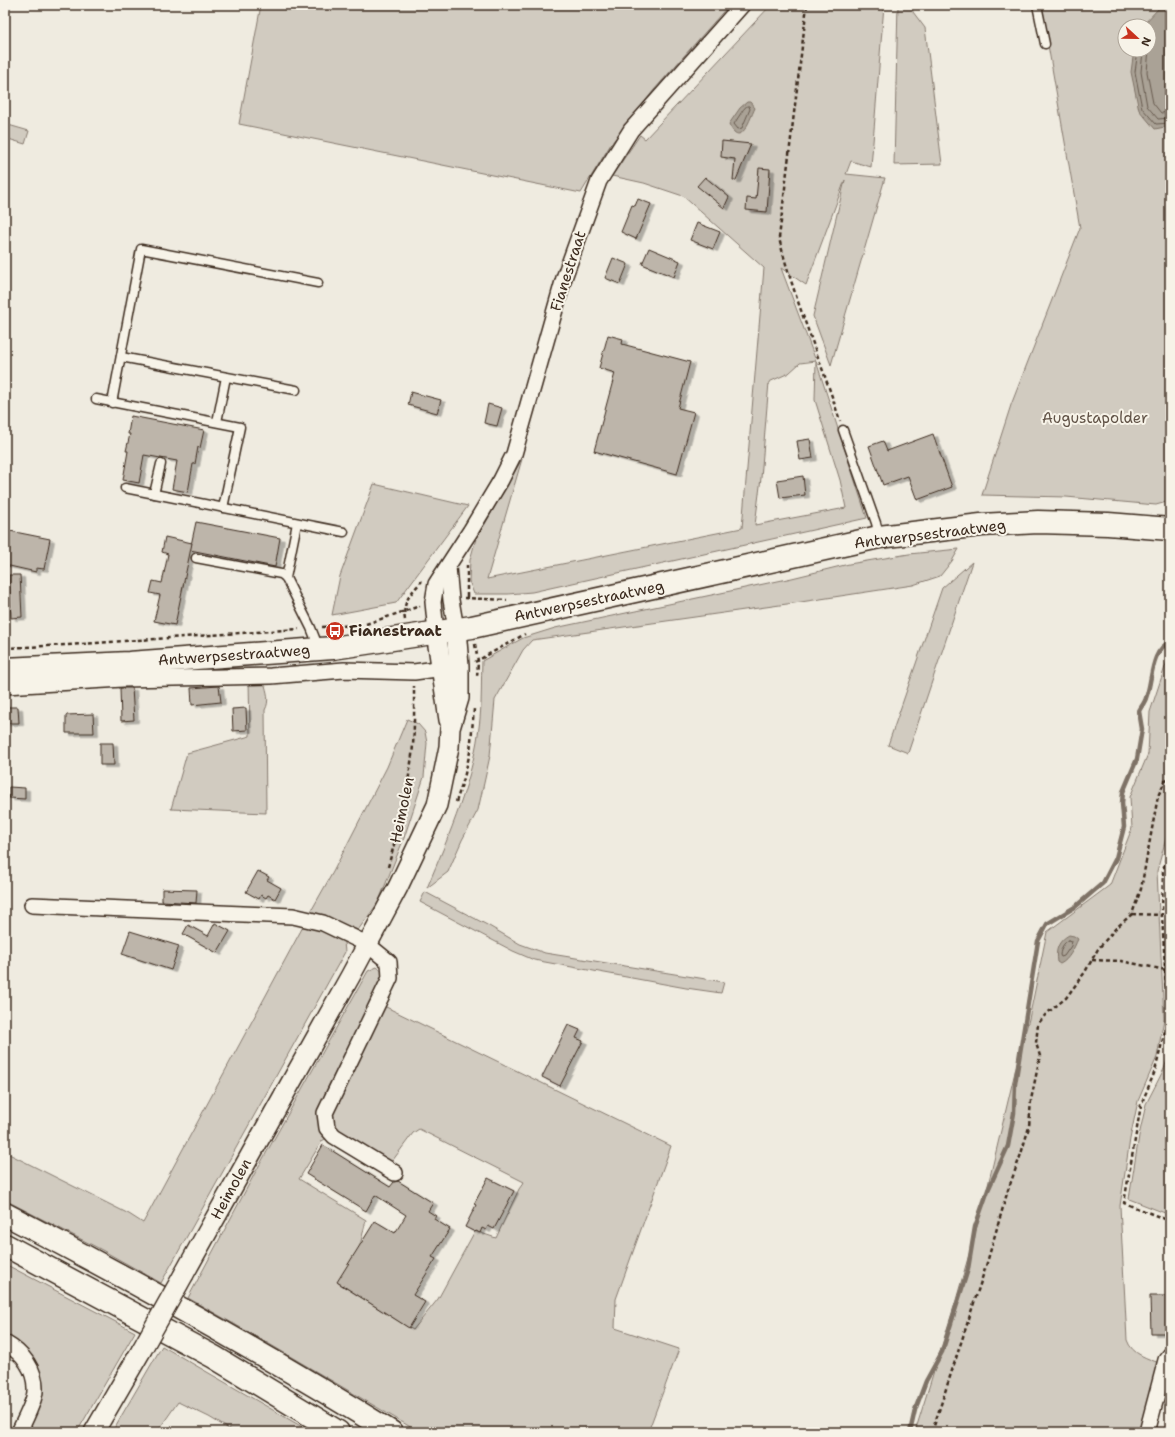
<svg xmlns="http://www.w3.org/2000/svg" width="1175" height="1437" viewBox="0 0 1175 1437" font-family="'Shantell Sans',sans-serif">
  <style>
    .green { fill: #d1cbc0; stroke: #867a6f; fill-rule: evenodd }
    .water { fill: #aaa296; stroke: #7e7266 }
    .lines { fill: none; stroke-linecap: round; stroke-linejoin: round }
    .shore { stroke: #675a4e; stroke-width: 1 }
    .stream { stroke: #7e7266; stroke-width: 4.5 }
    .building { fill: #bdb5aa; stroke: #3b2a1e; filter: url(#shadow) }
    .service-casing { stroke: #3b2a1e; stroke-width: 11 }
    .minor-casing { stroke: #3b2a1e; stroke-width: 18 }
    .tertiary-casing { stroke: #3b2a1e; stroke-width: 22 }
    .primary-casing { stroke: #3b2a1e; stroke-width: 25 }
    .motorway-casing { stroke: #3b2a1e; stroke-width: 25 }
    .path { stroke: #3b2a1e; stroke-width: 2.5; stroke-dasharray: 4 3; stroke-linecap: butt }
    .service { stroke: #f7f3e8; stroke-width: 8 }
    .minor { stroke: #f7f3e8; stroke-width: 15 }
    .tertiary { stroke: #f7f3e8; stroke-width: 19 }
    .primary { stroke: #f7f3e8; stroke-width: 22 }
    .motorway { stroke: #f7f3e8; stroke-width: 22 }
    .tertiary-bridge-casing { stroke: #3b2a1e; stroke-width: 22; stroke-linecap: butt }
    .tertiary-bridge { stroke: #f7f3e8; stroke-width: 19 }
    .labels { text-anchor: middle; stroke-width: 4; stroke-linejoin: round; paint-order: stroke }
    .street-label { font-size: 15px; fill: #3b2a1e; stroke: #f7f3e8 }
    .park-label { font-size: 15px; fill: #605246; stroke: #f7f3e8 }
    .poi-label { font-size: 15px; font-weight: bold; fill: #3b2a1e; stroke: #f7f3e8; text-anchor: start }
  </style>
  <defs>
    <filter id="shadow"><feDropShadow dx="4.5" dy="2.5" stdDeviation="0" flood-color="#0004"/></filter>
  </defs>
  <rect width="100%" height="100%" fill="#efebe0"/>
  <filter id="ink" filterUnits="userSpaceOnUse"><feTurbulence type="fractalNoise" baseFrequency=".025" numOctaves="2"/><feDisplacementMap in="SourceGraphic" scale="8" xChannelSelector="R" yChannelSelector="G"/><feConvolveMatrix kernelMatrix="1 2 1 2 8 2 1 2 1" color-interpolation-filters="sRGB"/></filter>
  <g filter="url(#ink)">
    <g class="green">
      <path d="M261,5H729L654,90L611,144L581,193L239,124Z"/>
      <path d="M771,5H884L871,167L851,161L846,174L885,178L831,365L813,316L845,180L806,285L781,268L816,361L867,518L532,592L508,594H474L469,581L470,560L477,535L485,524L522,459L487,579L742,528L764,268L683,196L644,183L612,176L640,135L645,139ZM816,361L815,400L840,480L846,508L755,525L761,478L769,382L789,373L800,363Z"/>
      <path d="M898,5H912L913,12L925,28L942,164L894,165Z"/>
      <path d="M1041,5H1170V501L1156,505L1066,497L982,495L1011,405L1080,228ZM1125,26H1149V50H1125Z"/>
      <path d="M5,124L29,131L25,144L5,138Z"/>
      <path d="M374,484L468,506L396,603L332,615L340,576Z"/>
      <path d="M959,549L952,561L940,576L913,585L794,603L532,640L523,650L495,700L490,756L478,810L462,840L448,872L427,888C450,833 474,779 480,719C482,700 481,680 482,661L523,638L555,628L792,578L849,564L909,554Z"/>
      <path d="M972,562L908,753L888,745L942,588Z"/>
      <path d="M1170,655V824L1157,871L1164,1019L1157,1057L1138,1101L1130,1139L1120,1206L1127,1340C1132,1355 1148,1358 1161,1364L1141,1432H915L956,1300L984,1202L1019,1055L1029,1019L1047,932L1110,885L1132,828L1130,797L1148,754L1150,712L1168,658Z"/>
      <path d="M249,680L264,682C267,692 270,701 265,710L266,813L171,809L187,753L250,736Z"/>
      <path d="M407,719L418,724L425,732L427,743L424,777L404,838L378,903L358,930L318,914L310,913L333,872L387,767Z"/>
      <path d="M425,892L489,926L520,944L545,953L724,982L721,993L686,988L534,960L513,951L420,902Z"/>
      <path d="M305,923L334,935L344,942L345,952L161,1283L102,1250L5,1200V1152L129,1214L143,1223Z"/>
      <path d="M377,967L383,972L381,980L325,1093L321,1109L328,1137L322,1141L299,1179L366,1220L358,1254L351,1261L338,1283L413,1330L438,1299L475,1231L496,1238L519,1189L524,1182L419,1129L413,1133L390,1164L338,1132L329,1117L384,1006L671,1146L616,1299L615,1328L679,1349L648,1432H419L264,1341L188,1298L255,1173L368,971Z"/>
      <path d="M1170,1051V1215L1129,1199L1139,1136L1146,1104L1164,1069Z"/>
      <path d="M5,1264L135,1332L77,1432H24L40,1385L5,1342Z"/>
      <path d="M162,1346L311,1432H234L209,1417L178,1402L157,1432H112Z"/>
    </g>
    <g class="water">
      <path d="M1165,5H1170V126L1155,129L1139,110L1131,72L1134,50H1149V26H1142L1159,8Z"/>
      <path d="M747,102H750L755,108C750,118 741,150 729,124L740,108Z"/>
      <path d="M1069,935L1074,936L1078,939C1074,948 1069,960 1060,964L1057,962C1055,950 1058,941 1069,935Z"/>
    </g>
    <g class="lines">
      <g class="shore">
        <path d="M1149,48L1147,72L1153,103L1161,113L1170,112"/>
        <path d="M1138,50L1135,72L1142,108L1156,124L1170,123"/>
        <path d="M1143,50L1141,72L1147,106L1158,119L1170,118"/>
        <path d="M747,106H749L750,109L742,128L738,129L734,124L743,110Z"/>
        <path d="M1069,940L1072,941L1071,946L1064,956L1061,957L1060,955C1061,948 1063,943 1069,940Z"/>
      </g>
      <path class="stream" d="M910,1432L915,1410L926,1381L942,1352L968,1269L975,1227L988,1190L1008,1146L1014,1113L1015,1084L1038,941L1047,924L1075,907L1103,883L1116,858L1124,827L1122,803L1123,792L1137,759L1142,729L1139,711C1141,707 1145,702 1146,698C1153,679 1150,651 1170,642"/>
    </g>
    <g class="building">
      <path d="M722,141L751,144L736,180H733L735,159L721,157Z"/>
      <path d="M759,168L770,169L767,212L746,210L747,198L756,199Z"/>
      <path d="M705,177L729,197L724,208L697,186Z"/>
      <path d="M638,199L651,204L636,239L621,232L632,205L635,206Z"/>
      <path d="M697,223L720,232L713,249L690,240Z"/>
      <path d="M649,248L680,261L674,277L642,264Z"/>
      <path d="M613,258L628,264L620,284L605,278Z"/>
      <path d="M608,335L623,339L622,344L690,362L678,408L694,412L677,474L594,451L615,373L599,368Z"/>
      <path d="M411,392L441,400L437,413L408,405Z"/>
      <path d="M488,404L502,408L497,426L484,423Z"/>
      <path d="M131,416L204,430L200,448L198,447L195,464H193L188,492L172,489L177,461L144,455L139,483L123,480L128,451H126L130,434H128Z"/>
      <path d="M933,434L952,487L917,500L908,476L883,485L869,446L883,441L887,451Z"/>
      <path d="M810,439L813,458L800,460L797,441Z"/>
      <path d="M803,476L805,495L780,498L777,480Z"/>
      <path d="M196,522L280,538L275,567L190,550Z"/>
      <path d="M5,530L50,539L44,569L36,568V572L5,565Z"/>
      <path d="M165,537L192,543L175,625L154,621L160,595L150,593L153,581L162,583L168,554L162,552Z"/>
      <path d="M9,575H20L22,617L11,618Z"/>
      <path d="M219,686L221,702L192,705L191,688Z"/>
      <path d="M120,688H132L134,720L121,721Z"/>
      <path d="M5,707H18L19,723H5Z"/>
      <path d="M246,708L247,730L233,731L232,709Z"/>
      <path d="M93,714L94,733H66V715Z"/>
      <path d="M100,743H113L114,765H100Z"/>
      <path d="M9,787L25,788V799L9,798Z"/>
      <path d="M258,871L269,877L267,880L281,888L275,899L268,895L266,898L261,895L259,899L246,892Z"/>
      <path d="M162,889L197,890L196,903L162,901Z"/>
      <path d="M215,923L230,931L217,953L183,934L188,925L208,936Z"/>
      <path d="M130,931L179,946L171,970L122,954Z"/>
      <path d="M568,1025L580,1030L576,1038L583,1041L560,1086L542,1077Z"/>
      <path d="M323,1145L390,1187L394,1182L398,1181L433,1203L428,1211L436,1216L434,1219L450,1229L432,1257L436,1259L413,1295L425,1302L409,1328L337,1282L375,1221L395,1233L406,1215L375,1195L366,1211L306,1174Z"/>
      <path d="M488,1178L514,1191L494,1229L488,1226L486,1230L482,1228L480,1233L476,1231L475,1232L465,1227L476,1205L474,1204Z"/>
      <path d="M1150,1296H1170V1333H1151Z"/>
    </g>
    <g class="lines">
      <defs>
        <g id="service">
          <path d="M1037,5L1045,44"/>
          <path d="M121,357L296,390"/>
          <path d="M96,399L240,427L223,508"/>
          <path d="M112,403L141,249L318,283"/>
          <path d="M217,422L226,377"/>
          <path d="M843,430L876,523L879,537"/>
          <path d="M125,488L344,532"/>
          <path d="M154,494L161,464"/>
          <path d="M196,558L281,574L286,578L311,628L319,648"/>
          <path d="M286,578L297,523"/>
        </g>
        <g id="minor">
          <path d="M448,567L451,600L456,629"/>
          <path d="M436,632L433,602L436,584L471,530L501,480L514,454L564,278L599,181L631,130L742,5"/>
          <path d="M5,686L123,679L271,676L344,670L414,672L451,667"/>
          <path d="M32,905L293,916L323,923L367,944L389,962L390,978L325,1113L327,1128L334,1136L395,1173"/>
          <path d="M5,1343C23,1353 36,1370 35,1391C35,1399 23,1424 19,1432"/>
          <path d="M1147,1432L1166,1360L1170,1355"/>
        </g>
        <g id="tertiary">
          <path d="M436,632L449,720"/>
          <path d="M184,1274L351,975L398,887L437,805L449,747L450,728L459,698V666L456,629"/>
          <path d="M94,1432L141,1351"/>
        </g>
        <path id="primary" d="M5,669L129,663L333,648L472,627L879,537L981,525L1038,522L1108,524L1170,529"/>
        <g id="motorway">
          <path d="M5,1214C136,1282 265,1354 391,1432"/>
          <path d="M5,1245L214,1357L338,1432"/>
        </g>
      </defs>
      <use href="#service" class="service-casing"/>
      <use href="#minor" class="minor-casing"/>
      <use href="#tertiary" class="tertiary-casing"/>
      <use href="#primary" class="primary-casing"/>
      <use href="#motorway" class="motorway-casing"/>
      <g class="path">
        <path d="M807,5L779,238C794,300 821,360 840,421"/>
        <path d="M467,597V564"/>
        <path d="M464,598L507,600"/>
        <path d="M405,620C402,602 410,594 422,581"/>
        <path d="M366,624L420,606"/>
        <path d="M322,627L359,625"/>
        <path d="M475,644L478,661L477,678"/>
        <path d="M5,648L67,645L299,629"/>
        <path d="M475,662L525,634"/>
        <path d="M456,802L464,778L470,752L474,709"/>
        <path d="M1170,844L1163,871L1162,915L1168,1019L1155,1071L1141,1105L1124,1203L1170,1221"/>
        <path d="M388,867C397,834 405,802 410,769C415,741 414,714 414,686"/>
        <path d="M1132,914L1162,915"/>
        <path d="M1092,960L1121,961L1166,970"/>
        <path d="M932,1432L986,1266L1008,1190L1021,1154L1029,1127L1031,1100L1040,1056L1036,1043L1038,1024L1046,1014L1066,998L1085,972L1098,949L1116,928L1132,914L1141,889L1158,796L1165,781L1170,779"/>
      </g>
      <use href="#service" class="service"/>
      <use href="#minor" class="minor"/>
      <use href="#tertiary" class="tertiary"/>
      <use href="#primary" class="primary"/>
      <use href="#motorway" class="motorway"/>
      <defs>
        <path id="tertiary-bridge" d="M141,1351L184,1274"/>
      </defs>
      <use href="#tertiary-bridge" class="tertiary-bridge-casing"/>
      <use href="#tertiary-bridge" class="tertiary-bridge"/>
    </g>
  </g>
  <defs>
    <symbol id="bus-disc" viewBox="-11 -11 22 22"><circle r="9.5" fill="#c8321e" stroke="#f7f3e8"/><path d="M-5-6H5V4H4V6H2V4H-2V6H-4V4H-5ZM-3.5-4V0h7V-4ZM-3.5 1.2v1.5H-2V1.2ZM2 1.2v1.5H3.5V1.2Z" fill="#fff"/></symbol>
  </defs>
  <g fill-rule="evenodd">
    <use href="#bus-disc" x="324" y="620" width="22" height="22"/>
  </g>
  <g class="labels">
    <g class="street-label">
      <text transform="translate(568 271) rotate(-72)" y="5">Fianestraat</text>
      <text transform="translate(930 534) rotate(-7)" y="5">Antwerpsestraatweg</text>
      <text transform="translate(589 601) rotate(-12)" y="5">Antwerpsestraatweg</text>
      <text transform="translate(234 655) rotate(-4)" y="5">Antwerpsestraatweg</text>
      <text transform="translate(402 810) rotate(-78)" y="5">Heimolen</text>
      <text transform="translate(231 1189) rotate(-61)" y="5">Heimolen</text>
    </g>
    <g class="park-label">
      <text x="1095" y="423">Augustapolder</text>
    </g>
    <g class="poi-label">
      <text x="349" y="636">Fianestraat</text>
    </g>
  </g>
  <rect width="1175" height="1437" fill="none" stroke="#f7f3e8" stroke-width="20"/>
  <rect x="10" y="10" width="1155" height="1417" fill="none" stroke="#3b2a1e" stroke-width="1.5" filter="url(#ink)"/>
  <g transform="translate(1137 38) rotate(112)"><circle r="19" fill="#f7f3e8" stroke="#aca397"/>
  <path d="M0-3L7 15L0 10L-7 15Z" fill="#c8321e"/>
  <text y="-6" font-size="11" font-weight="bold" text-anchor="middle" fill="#3b2a1e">N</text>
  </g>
</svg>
